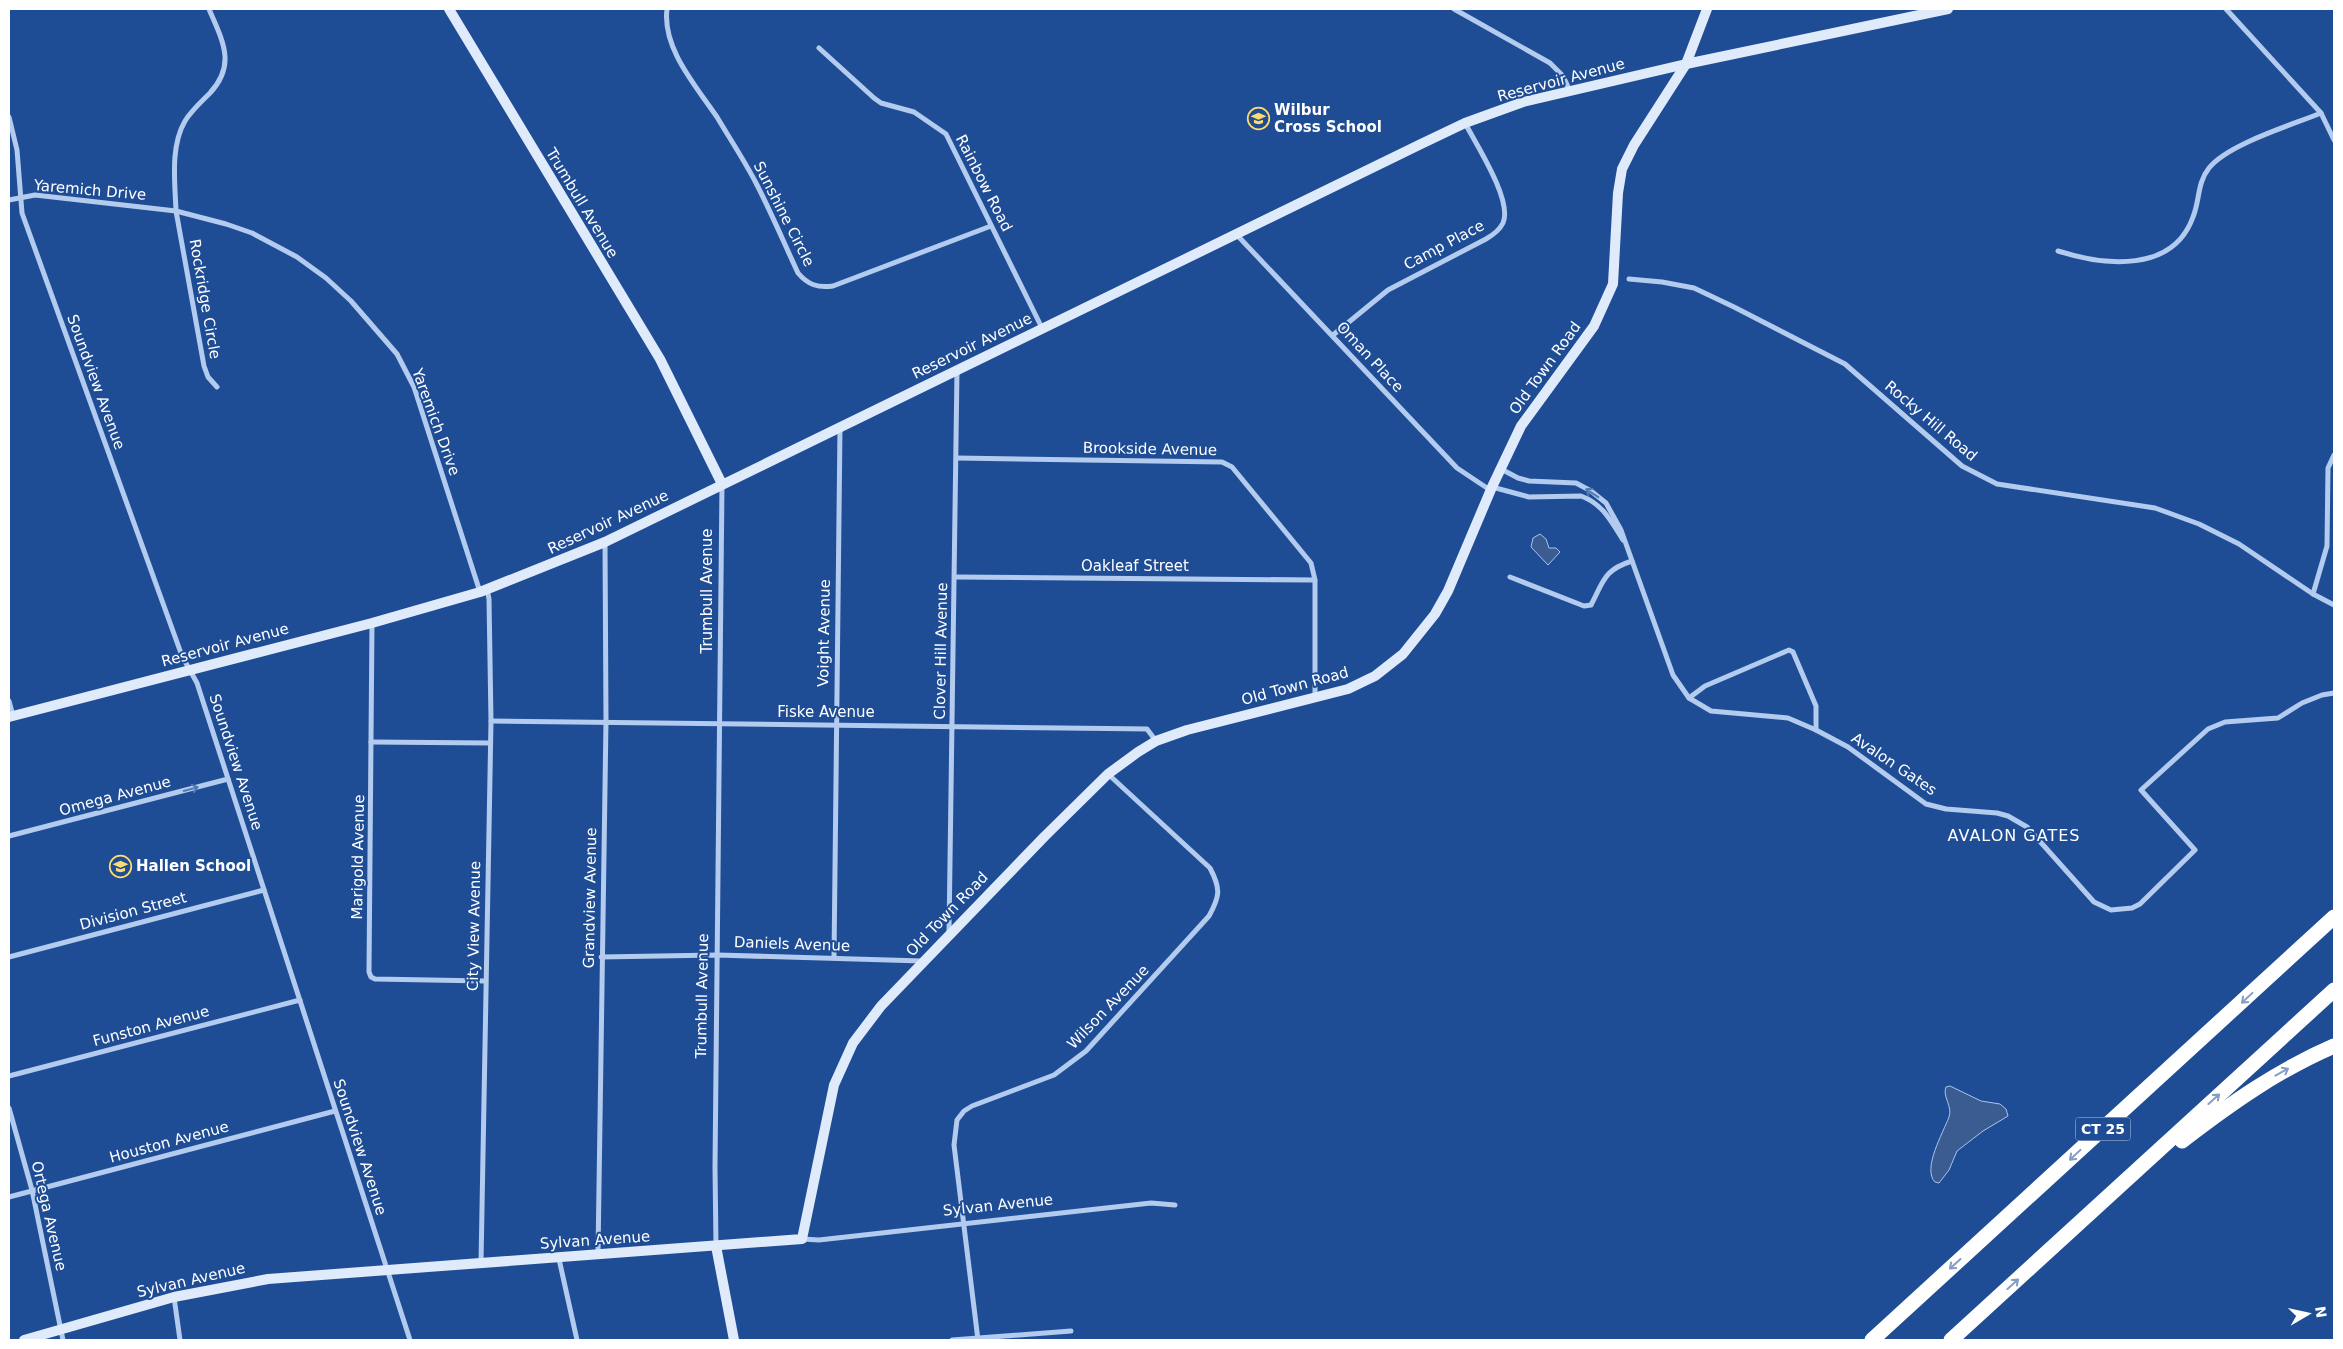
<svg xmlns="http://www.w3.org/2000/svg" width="2343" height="1349" viewBox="0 0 2343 1349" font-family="'DejaVu Sans',sans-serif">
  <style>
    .water { fill: #3a5c90; stroke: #a6c5f0 }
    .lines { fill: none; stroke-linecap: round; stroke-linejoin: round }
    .street { stroke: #b2cbee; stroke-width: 5 }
    .secondary { stroke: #dfeafb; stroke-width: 10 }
    .highway { stroke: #fff; stroke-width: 15 }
    .oneway { stroke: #5279b4 }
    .oneway2 { stroke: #849dc5 }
    .labels { text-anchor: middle; stroke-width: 4; stroke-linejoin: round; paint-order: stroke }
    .shield { fill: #1f4d95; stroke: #bccadf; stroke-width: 1 }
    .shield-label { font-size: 14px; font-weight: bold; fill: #fff }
    .street-label { font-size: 15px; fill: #fff; stroke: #1f4d95 }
    .poi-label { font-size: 15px; font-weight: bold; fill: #fff; stroke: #1f4d95; text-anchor: start }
    .neighbourhood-label { font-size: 16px; letter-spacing: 1px; fill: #fff; stroke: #1f4d95 }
  </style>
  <rect width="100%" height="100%" fill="#1f4d95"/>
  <g class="water">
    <path d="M1540,534L1546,539L1549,548H1556L1560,552L1548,565L1531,547L1533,538Z"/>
    <path d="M1950,1086L1981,1101L2000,1104L2006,1109L2008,1116L1983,1131L1957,1151L1949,1170L1939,1183L1935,1182C1922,1169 1943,1133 1949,1117C1953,1107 1942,1096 1946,1087Z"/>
  </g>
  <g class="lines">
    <g class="street">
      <path d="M209,9C222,40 237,64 210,93C202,101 191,111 185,121C170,147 175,182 176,211L204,366L208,377L217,387"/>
      <path d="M667,9C662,48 696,86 717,117C730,139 744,160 756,183C771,212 784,243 798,273C808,285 818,288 833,286L991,226"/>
      <path d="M1454,9L1550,63L1563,76L1570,91"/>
      <path d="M2226,9L2321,113L2334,140"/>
      <path d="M819,48L874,98L881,103L914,112L946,134L1042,328"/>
      <path d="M9,117L17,150L22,213L182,656L197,683L410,1340"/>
      <path d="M9,200L35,195L176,211L226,224L252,233L297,257L326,278L351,301L397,354L414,387L480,592"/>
      <path d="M1236,234L1457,468L1490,490"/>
      <path d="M2058,251C2105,266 2173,273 2193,217C2200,200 2197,183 2209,168C2228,144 2292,125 2321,113"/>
      <path d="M1629,279L1662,282L1694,288L1734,307L1845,364L1962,466L1997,484L2155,508L2199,524L2239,544L2313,594L2334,605"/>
      <path d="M1333,335L1388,290L1486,239C1493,235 1499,231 1503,223C1513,201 1476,144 1465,123"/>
      <path d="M957,458L1222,462L1232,467L1311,563L1315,580V698"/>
      <path d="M1501,469L1518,478L1529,481L1576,483L1591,491L1606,503L1621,530L1673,675L1689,698L1711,711L1788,718L1816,730L1848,747L1926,804L1946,809L1997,813L2008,816L2027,827L2094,902L2111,910L2132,908L2140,904L2195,850L2141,790L2208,729L2225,722L2278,718L2302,703L2322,695L2334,693"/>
      <path d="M1492,487L1529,497L1581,496C1603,504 1611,521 1623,540"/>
      <path d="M955,577L1315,580"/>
      <path d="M1510,577L1584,606L1591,605C1604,580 1604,570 1632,561"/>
      <path d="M2313,594L2327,546L2328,468L2334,455"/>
      <path d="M372,623L369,972L371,977L375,979L485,981"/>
      <path d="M1689,698L1705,686L1789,650L1793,652L1816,706V730"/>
      <path d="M9,701L13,716"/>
      <path d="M491,721C709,722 928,727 1147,729L1156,741"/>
      <path d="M371,742L490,743"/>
      <path d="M9,836L228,779"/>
      <path d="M949,932L957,371"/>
      <path d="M9,957L264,890"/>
      <path d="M601,957L717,955L922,961"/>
      <path d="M834,958L840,428"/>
      <path d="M9,1076L300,1000"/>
      <path d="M9,1108L32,1190L63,1340"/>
      <path d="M9,1197L335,1111"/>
      <path d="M802,1239L819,1240L1151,1203L1175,1205"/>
      <path d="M716,1246L715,1167L722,484"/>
      <path d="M598,1254L606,721L605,542"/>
      <path d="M559,1259L577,1340"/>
      <path d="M481,1263L491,721L489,599L487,589"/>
      <path d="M174,1297L180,1340"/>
      <path d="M952,1340L1071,1331"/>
      <path d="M978,1340L954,1145L957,1120L964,1111L972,1106L1054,1075L1086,1051L1209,916C1220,896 1221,889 1210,868L1108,774"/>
    </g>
    <g class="secondary">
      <path d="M449,9L660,359L722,484"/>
      <path d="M9,717L372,623L480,592L605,542L1421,144L1465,123L1523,102L1686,64L1948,9"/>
      <path d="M716,1246L734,1340"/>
      <path d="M24,1340L174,1297L268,1279L802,1239L834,1085L853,1043L881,1006L1045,836L1108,774L1138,752L1156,741L1187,730L1348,689L1375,676L1403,654L1435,614L1448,591L1492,487L1521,426L1594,326L1613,284L1618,193L1622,169L1634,145L1686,64L1707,9"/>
    </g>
    <g class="highway">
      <path d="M2182,1141C2230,1104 2278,1070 2334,1046"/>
      <path d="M1872,1340L2334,917"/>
      <path d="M1951,1340L2334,990"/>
    </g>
  </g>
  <defs><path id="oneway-shaft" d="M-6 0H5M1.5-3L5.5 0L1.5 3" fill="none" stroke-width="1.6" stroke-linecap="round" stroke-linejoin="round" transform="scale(1.25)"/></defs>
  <g class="oneway">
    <use href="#oneway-shaft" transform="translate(1592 493) rotate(-147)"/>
    <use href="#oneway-shaft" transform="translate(191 789) rotate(-15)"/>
  </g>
  <g class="oneway2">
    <use href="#oneway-shaft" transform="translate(2247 998) rotate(137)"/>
    <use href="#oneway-shaft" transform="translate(2282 1072) rotate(-29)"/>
    <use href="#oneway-shaft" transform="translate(2214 1099) rotate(-42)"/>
    <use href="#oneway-shaft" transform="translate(2075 1155) rotate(137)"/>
    <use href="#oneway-shaft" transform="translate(1955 1264) rotate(138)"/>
    <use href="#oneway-shaft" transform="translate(2013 1284) rotate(-42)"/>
  </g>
  <defs>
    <symbol id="school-ring" viewBox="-11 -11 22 22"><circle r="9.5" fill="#1f4d95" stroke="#fcdb73" stroke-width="1.5"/><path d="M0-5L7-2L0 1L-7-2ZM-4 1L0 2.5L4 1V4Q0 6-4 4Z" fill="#fcdb73"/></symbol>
  </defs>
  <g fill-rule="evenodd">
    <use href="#school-ring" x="1246" y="106" width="25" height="25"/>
    <use href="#school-ring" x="108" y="854" width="25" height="25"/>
  </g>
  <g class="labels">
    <rect class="shield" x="2075.5" y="1117.5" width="55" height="23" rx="4"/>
    <g class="shield-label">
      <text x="2103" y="1134">CT 25</text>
    </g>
    <g class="street-label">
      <text transform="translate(1561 80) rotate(-15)" y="5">Reservoir Avenue</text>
      <text transform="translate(984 183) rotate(63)" y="5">Rainbow Road</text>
      <text transform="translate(90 190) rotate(5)" y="5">Yaremich Drive</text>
      <text transform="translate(582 203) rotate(59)" y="5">Trumbull Avenue</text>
      <text transform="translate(784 214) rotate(63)" y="5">Sunshine Circle</text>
      <text transform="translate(1444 245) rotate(-28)" y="5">Camp Place</text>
      <text transform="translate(205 299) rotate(80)" y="5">Rockridge Circle</text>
      <text transform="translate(972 346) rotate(-26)" y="5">Reservoir Avenue</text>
      <text transform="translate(1370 357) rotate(47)" y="5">Oman Place</text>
      <text transform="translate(1545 368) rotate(-54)" y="5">Old Town Road</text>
      <text transform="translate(96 382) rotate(70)" y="5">Soundview Avenue</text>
      <text transform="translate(1931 421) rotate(40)" y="5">Rocky Hill Road</text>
      <text transform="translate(436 422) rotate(70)" y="5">Yaremich Drive</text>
      <text transform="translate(1150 449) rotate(1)" y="5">Brookside Avenue</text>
      <text transform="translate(608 522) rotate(-25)" y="5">Reservoir Avenue</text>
      <text x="1135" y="571">Oakleaf Street</text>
      <text transform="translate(707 591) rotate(-90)" y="5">Trumbull Avenue</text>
      <text transform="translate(824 633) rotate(-89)" y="5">Voight Avenue</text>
      <text transform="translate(225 645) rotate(-15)" y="5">Reservoir Avenue</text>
      <text transform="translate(941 651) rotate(-89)" y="5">Clover Hill Avenue</text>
      <text transform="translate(1295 686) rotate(-15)" y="5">Old Town Road</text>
      <text x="826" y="717">Fiske Avenue</text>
      <text transform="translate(236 762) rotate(72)" y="5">Soundview Avenue</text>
      <text transform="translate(1894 764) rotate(34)" y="5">Avalon Gates</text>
      <text transform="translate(115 796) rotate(-15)" y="5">Omega Avenue</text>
      <text transform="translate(358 857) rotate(-89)" y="5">Marigold Avenue</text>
      <text transform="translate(590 898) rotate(-89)" y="5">Grandview Avenue</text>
      <text transform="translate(133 911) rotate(-15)" y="5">Division Street</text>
      <text transform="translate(947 914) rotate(-46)" y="5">Old Town Road</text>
      <text transform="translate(474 926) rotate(-89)" y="5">City View Avenue</text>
      <text transform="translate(792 944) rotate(2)" y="5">Daniels Avenue</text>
      <text transform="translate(702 996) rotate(-89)" y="5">Trumbull Avenue</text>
      <text transform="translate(1108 1007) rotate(-46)" y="5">Wilson Avenue</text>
      <text transform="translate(151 1026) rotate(-15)" y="5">Funston Avenue</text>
      <text transform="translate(169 1142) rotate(-15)" y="5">Houston Avenue</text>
      <text transform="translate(360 1147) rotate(72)" y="5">Soundview Avenue</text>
      <text transform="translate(998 1205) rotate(-6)" y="5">Sylvan Avenue</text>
      <text transform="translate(49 1216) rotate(77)" y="5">Ortega Avenue</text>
      <text transform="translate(595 1240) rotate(-4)" y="5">Sylvan Avenue</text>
      <text transform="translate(191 1280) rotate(-13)" y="5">Sylvan Avenue</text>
    </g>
    <g class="poi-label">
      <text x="1274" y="115">Wilbur<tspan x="1274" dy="17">Cross School</tspan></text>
      <text x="136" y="871">Hallen School</text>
    </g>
    <g class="neighbourhood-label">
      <text x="2014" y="841">AVALON GATES</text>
    </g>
  </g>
  <rect width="2343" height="1349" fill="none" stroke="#ffffff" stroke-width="20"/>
  <g transform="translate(2308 1314) rotate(81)" stroke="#1f4d95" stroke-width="4" paint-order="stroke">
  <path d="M0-4L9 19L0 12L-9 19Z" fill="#ffffff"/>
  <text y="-8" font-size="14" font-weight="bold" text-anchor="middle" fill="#ffffff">N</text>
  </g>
</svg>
